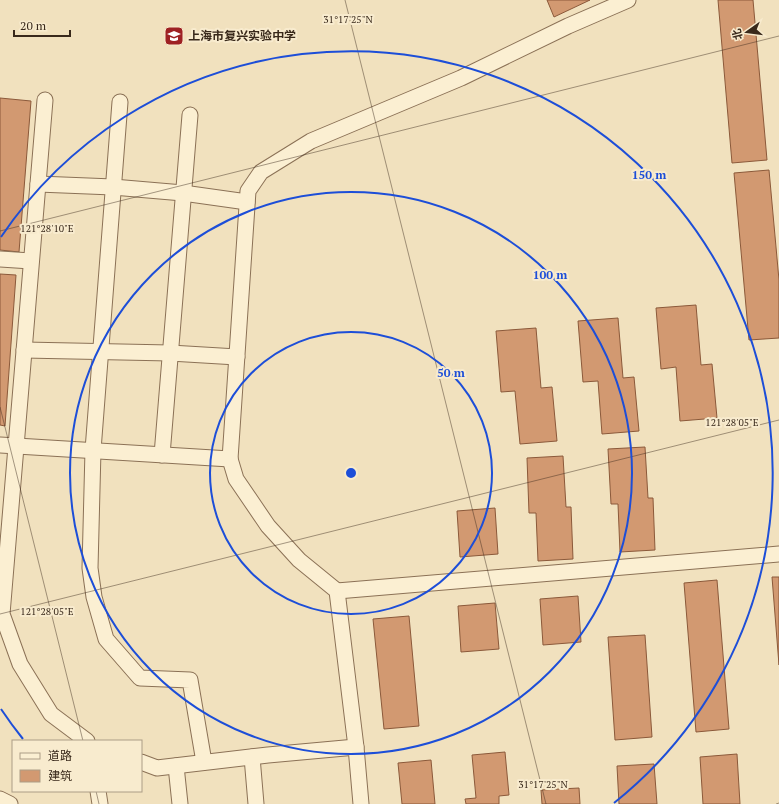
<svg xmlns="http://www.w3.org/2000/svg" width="779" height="804" viewBox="0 0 779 804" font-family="'PT Serif','Noto Sans SC',serif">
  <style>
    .building { fill: #d29971; stroke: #8b593a }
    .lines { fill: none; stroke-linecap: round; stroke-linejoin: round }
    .street-casing { stroke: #8b7156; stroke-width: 17 }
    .street { stroke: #fbefd2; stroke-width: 15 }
    .ticks { fill: none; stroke: #39291b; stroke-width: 1; stroke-opacity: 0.45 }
    .ring { fill: none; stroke: #1d4ed8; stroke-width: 2 }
    .labels { text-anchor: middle; stroke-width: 4; stroke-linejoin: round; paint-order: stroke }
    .poi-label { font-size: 12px; font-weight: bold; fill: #39291b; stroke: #f8ebce; text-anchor: start }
    .ticks-label { font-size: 10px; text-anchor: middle; fill: #39291b; stroke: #f8ebce; stroke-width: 4; stroke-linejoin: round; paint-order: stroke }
    .centre { fill: #1d4ed8; stroke: #f8ebce; stroke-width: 2 }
    .ring-label { font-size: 12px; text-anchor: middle; font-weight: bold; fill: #1d4ed8; stroke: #f8ebce; stroke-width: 4; stroke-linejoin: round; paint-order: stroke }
  </style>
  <rect width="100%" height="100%" fill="#f1e1be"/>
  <g class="building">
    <path d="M547,0H590L554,17Z"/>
    <path d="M718,0H753L767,160L732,163Z"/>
    <path d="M0,98L31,101L19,252L0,250Z"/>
    <path d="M769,170L779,280V338L749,340L734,173Z"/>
    <path d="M0,274L16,275L5,426L0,425Z"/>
    <path d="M696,305L701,365L712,364L717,418L680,421L676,367L661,369L656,308Z"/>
    <path d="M618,318L623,378L634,377L639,431L602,434L598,381L583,382L578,321Z"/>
    <path d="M536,328L541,388L552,387L557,441L520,444L515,391L501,392L496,331Z"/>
    <path d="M645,447L648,498H653L655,550L620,552L618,504H611L608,449Z"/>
    <path d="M563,456L566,507H571L573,559L538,561L536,513H529L527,458Z"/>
    <path d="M495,508L498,554L460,557L457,511Z"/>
    <path d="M772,577H779V665Z"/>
    <path d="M717,580L729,729L696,732L684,583Z"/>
    <path d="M578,596L581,642L543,645L540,599Z"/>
    <path d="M495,603L499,649L461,652L458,606Z"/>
    <path d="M409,616L419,726L384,729L373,619Z"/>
    <path d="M645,635L652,737L615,740L608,637Z"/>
    <path d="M505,752L509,795L499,796V804H466L465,799L476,798L472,755Z"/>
    <path d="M737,754L740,804H703L700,757Z"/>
    <path d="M431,760L435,804H402L398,763Z"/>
    <path d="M654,764L657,804H619L617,766Z"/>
    <path d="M579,788L580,804H542L541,790Z"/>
  </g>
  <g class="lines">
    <defs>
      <g id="street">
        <path d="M45,100L2,614L20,664L51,714L87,741"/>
        <path d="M120,102L93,450L90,568L94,597L106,639L140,678L190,680L204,762"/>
        <path d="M38,184L113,187L183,193L247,202"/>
        <path d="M0,259L31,261"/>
        <path d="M24,350L170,353L237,357"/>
        <path d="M0,445L230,459L248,191L261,172L311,141L461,78L568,26L628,0"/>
        <path d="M162,455L190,115"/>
        <path d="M230,459L236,479L268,526L299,560L337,591L356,747L361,804"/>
        <path d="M337,591L779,554"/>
        <path d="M252,757L256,804"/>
        <path d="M141,762L157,768L268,755L356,747"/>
        <path d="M176,766L180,804"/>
        <path d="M98,791L100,804"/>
        <path d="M0,799L10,804"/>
      </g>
    </defs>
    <use href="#street" class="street-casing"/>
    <use href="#street" class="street"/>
  </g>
  <path class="ticks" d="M345,0L546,804M0,231L779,36M0,407L83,741M0,614L779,420M96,791L99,804M776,804L779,803"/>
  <g class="ring">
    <circle cx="351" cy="473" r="141"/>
    <circle cx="351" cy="473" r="281"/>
    <path d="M23 739A422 422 0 0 1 1 709M1 237A422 422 0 1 1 614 803"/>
  </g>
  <defs>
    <symbol id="school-square" viewBox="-11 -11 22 22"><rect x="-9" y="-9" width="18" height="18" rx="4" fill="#9e2123" stroke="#f8ebce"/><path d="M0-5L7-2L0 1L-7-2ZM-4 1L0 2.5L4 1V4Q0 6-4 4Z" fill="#fff"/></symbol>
  </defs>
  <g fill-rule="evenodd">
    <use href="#school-square" x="163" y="25" width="22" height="22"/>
  </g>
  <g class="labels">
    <g class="poi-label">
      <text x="188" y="40">上海市复兴实验中学</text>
    </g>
  </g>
  <g class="ticks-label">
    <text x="348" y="23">31°17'25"N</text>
    <text x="47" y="232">121°28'10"E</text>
    <text x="732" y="426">121°28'05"E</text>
    <text x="47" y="615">121°28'05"E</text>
    <text x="543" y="788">31°17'25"N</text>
  </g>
  <circle cx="351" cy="473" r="6" class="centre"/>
  <g class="ring-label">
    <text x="649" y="179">150 m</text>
    <text x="550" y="279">100 m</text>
    <text x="451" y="377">50 m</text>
  </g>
  <rect x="12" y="740" width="130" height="52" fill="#f8ebce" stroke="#ac9d86"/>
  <rect x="20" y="753" width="20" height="6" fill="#fbefd2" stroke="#ac9d86"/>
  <text x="48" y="760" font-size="12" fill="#39291b">道路</text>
  <rect x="20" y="770" width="20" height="12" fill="#d29971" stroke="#ac9d86"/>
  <text x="48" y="780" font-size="12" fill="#39291b">建筑</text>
  <g transform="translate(747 32) rotate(256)" stroke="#f8ebce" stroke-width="3" paint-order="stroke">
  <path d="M0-3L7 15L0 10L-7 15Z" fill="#39291b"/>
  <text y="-6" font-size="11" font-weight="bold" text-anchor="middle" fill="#39291b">北</text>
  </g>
  <path d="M14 30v6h56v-6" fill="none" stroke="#39291b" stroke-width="2"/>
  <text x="20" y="30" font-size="12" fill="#39291b" stroke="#f8ebce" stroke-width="3" paint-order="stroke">20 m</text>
</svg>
